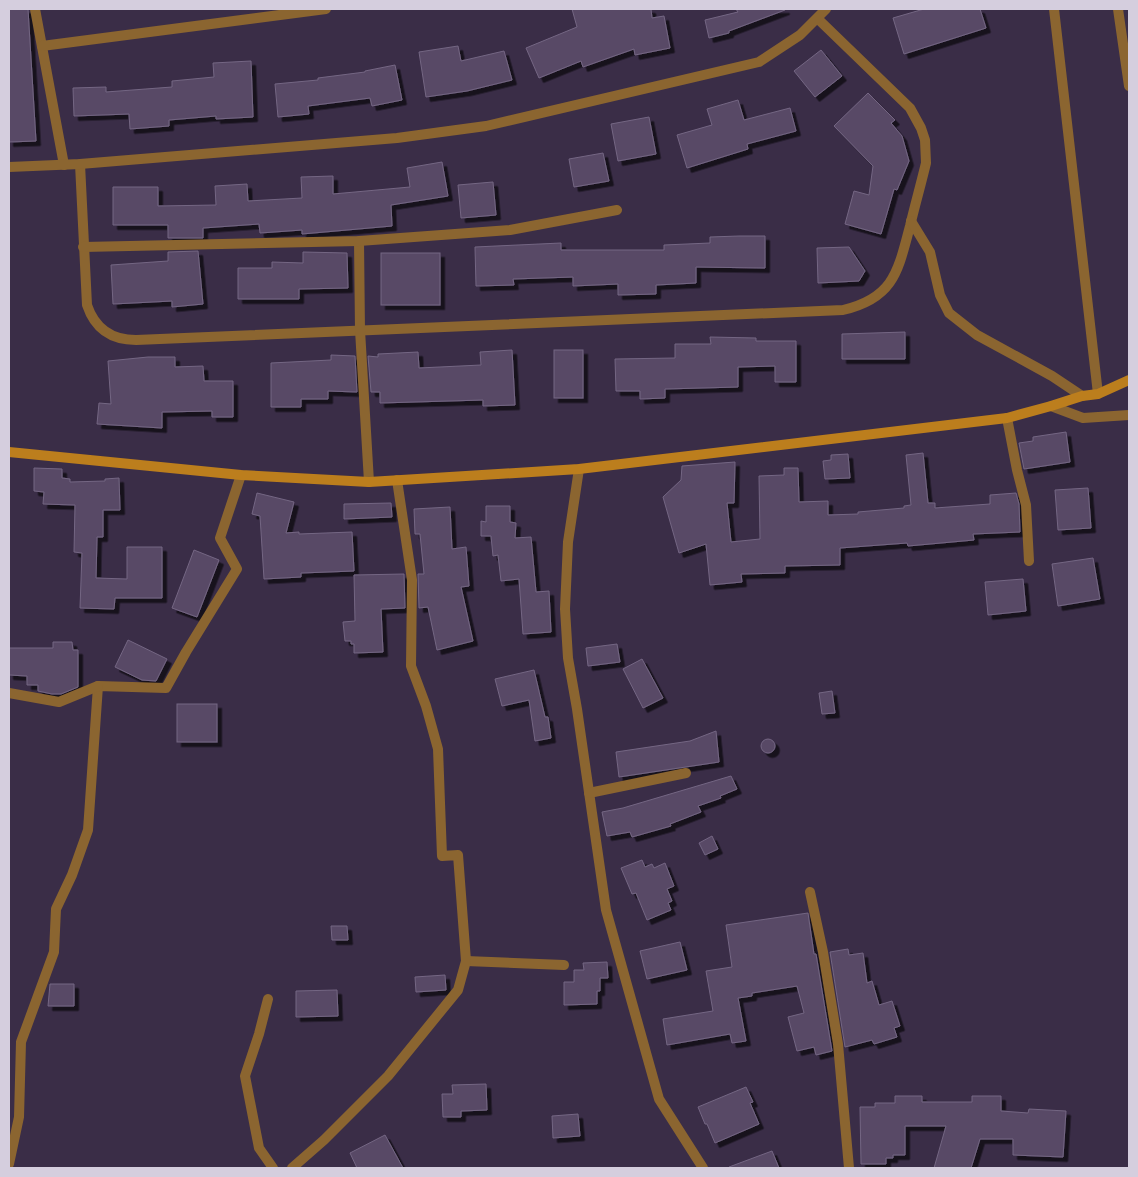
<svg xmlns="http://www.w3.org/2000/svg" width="1138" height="1177" viewBox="0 0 1138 1177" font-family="Ubuntu,sans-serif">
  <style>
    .building { fill: #584a66; stroke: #746683; filter: url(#shadow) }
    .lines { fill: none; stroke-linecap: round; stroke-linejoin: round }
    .lane { stroke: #8b6530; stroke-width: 10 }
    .street { stroke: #8b6530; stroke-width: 10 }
    .secondary { stroke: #bc7e1d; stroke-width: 10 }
  </style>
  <defs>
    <filter id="shadow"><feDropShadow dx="4.5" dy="4.5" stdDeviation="0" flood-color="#0009"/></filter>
  </defs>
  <rect width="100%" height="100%" fill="#3a2d47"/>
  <g class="building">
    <path d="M9,9H28L36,141L9,142Z"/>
    <path d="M572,9H651L652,18L664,16L670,48L635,55L634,49L583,67L581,61L539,78L526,48L577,27Z"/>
    <path d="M736,9H785V10L729,31V33L709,38L705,20L738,12Z"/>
    <path d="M924,9H980L986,28L904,54L893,18Z"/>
    <path d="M458,46L461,61L504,51L512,80L467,91L426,97L419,52Z"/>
    <path d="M821,50L842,76L815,97L794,71Z"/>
    <path d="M251,61L253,117L216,119V116L169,120V126L130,129L129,114L74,116L73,88L106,87V92L172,87V81L214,77L213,63Z"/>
    <path d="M395,65L402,100L372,106L370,98L308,106L309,114L278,117L275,84L318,80V78L365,72V71Z"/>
    <path d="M868,93L895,120L891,123L902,136L909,161L897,190L894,189L881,234L845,224L854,191L869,195L873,166L834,126Z"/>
    <path d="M738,100L744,120L790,108L796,131L747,144L748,149L687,168L677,135L712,125L707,109Z"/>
    <path d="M649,117L656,154L618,161L611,124Z"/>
    <path d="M603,153L609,181L574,187L569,159Z"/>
    <path d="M442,162L448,196L391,205L392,226L302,234V230L260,233L259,224L203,228V238H168V225H113V187H158V206L216,205L215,186L247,184L248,201L302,198L301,177L333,176V194L410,187L407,168Z"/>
    <path d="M493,182L496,215L461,218L458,185Z"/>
    <path d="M739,236H765V268L696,267V283L656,285V294L618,295V284L573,286V277L513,279L514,285L476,286L475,247L561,243V250H664V245L710,243V237Z"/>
    <path d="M849,247L865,271L859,281L818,283L817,248Z"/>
    <path d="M198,251L203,304L172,307V301L113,304L111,265L168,261V252Z"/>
    <path d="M303,252L347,253L348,288L299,289V299H238V268H272V262L303,263Z"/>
    <rect x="381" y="253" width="59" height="52"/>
    <path d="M905,332V359H842V334Z"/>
    <path d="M710,337L756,338V341H796V382H775V366L738,367V387L665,389V398L640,399V391H616L615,359L675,358V344H711Z"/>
    <path d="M512,350L515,405L483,406V400L380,403V392H371L368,356L378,357V354L418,352L419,368L481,365L480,352Z"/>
    <rect x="554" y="350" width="29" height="48"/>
    <path d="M331,355L355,356L357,392L328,391V399H301V407H271V363L331,360Z"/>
    <path d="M148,357H175V367L203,366L204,381H233V417H212V411L162,412V428L97,424L99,403L111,404L108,361Z"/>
    <path d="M1066,432L1070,462L1024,469L1019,443L1033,441V437Z"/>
    <path d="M923,453L928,503H935V508L990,504V495L1016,493L1019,504L1020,532L973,534L974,540L908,546L907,543L840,548V565L785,566V573L741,574L742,582L710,585L706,544L679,553L663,497L681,480L682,466L735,462L734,503H727L731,542L760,539L759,476L784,475V468H798L799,502L828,501V515L858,514V512L904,508V506L911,505L906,455Z"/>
    <path d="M848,454L850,478L825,479L823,461L831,460V455Z"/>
    <path d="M34,468L62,469V478L70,479V482L105,481V479L119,478L120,510H103V537H97L96,578L127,579V547H162V598H115L114,609L80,608L82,553L74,552L75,505L43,504L44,492L34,491Z"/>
    <path d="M1088,488L1091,528L1058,530L1055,490Z"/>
    <path d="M257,493L294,502L286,533L299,532V534L352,532L354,571L301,573V577L264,579L260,516L252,514Z"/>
    <path d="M391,503L392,517L344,519V504Z"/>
    <path d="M486,506H510V522L516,523L515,538L531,537L536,592L549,591L551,632L523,634L519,579L501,581L498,555L493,556L491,536H481V521L486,522Z"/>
    <path d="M450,507L452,549L466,547L469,586L461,587L473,641L437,650L428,607L419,608L418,574H424L420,534H415L414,509Z"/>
    <path d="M194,550L219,560L197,617L172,608Z"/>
    <path d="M1093,558L1100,599L1058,606L1052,564Z"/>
    <path d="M404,574L405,608L381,609L383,652L354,653V644H351V641H345L343,622L355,621L354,575Z"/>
    <path d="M1023,579L1026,611L988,615L985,582Z"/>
    <path d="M128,640L167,659L156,681L142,680L115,667Z"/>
    <path d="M53,642H72L73,650H78V687L61,694H52L38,691V685H27V676L9,675V648H53Z"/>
    <path d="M617,644L620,662L588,666L586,648Z"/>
    <path d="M642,659L663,698L643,708L623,669Z"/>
    <path d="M534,670L545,717H548L551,738L535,741L529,700L502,706L495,679Z"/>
    <path d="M832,691L835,713L822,714L819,693Z"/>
    <rect x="177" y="704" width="40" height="38"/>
    <path d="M716,731L719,762L619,777L616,752L690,741Z"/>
    <circle cx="768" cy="746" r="7"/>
    <path d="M731,776L737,789L720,796L721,798L698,806L701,812L670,824L671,826L632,837L630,832L607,836L602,812L623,808Z"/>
    <path d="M712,836L718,849L705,855L699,843Z"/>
    <path d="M642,860L645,867L652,864L654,868L665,863L674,886L667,889L672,901L668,903L671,910L647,920L636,893L632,894L621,868Z"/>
    <path d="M808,913L814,954H816L832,1051L816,1055L814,1047L797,1051L788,1017L804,1013L797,986L752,993V996L738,998L746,1041L732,1043L730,1034L667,1045L663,1019L713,1011L706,971L732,967L726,925Z"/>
    <path d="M331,926H347L348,940H332Z"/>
    <path d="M680,942L687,970L647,979L640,951Z"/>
    <path d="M848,949L849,955L863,953L867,983L872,981L879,1005L892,1001L900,1026L894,1028L897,1037L874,1044L872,1040L845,1047L830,952Z"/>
    <path d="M607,962L608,978H600V991H597V1004L564,1005V982H574V970H584L583,963Z"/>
    <path d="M445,975L446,990L416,992L415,977Z"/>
    <path d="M50,984H74V1006H48Z"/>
    <path d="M337,990L338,1016L296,1017V991Z"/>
    <path d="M486,1084L487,1110L461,1111V1117H443L442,1094H453L452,1085Z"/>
    <path d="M746,1087L753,1102L750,1103L759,1124L715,1143L707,1124H705L698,1107Z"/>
    <path d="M895,1096H922V1102H972V1096H1001V1111L1028,1113L1029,1109L1066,1111L1063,1157L1013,1155V1139H980L971,1168H934L946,1126H905V1155H893V1158H886V1164H861L860,1107H875V1103H895Z"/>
    <path d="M578,1114L580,1136L553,1138L552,1116Z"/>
    <path d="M385,1135L403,1168H357L350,1153Z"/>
    <path d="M772,1151L779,1168H730L729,1167Z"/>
  </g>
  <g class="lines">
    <path class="lane" d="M9,1164L19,1117L21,1042L54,952L56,909L72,875L88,830L98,686L166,688L186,652L237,569L220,538L241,475"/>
    <g class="street">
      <path d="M35,9L64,165"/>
      <path d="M1054,9L1098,394"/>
      <path d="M1118,9L1129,86"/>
      <path d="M42,46L326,9"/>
      <path d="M80,164L87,305C95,329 112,340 136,340L843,310C894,298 898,271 910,226C915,205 921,184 926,163L925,140L921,128L910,108L818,19"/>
      <path d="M9,167L80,164L397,138L486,126L759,62L800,35L826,9"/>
      <path d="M911,221L930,252L940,295L949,313L977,335L1052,376L1082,396"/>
      <path d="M359,241L360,330L369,482"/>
      <path d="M83,247L359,241L510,230L617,210"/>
      <path d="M1051,406L1083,418L1129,415"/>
      <path d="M1007,418L1017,470L1026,505L1029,561"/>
      <path d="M579,469L568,542L565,609L568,658L577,709L606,910L659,1099L703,1168"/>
      <path d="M9,693L59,702L98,686"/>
      <path d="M589,793L686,773"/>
      <path d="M810,892L823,952L838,1044L849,1168"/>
      <path d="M466,961L564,965"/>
      <path d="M268,999L259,1034L245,1076L259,1148L273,1168"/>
      <path d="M292,1168L324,1140L388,1076L458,990L466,961L458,855L442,856L438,749L426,706L411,666L412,580L397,480"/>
    </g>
    <path class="secondary" d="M9,452L241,475L369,482L579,469L1007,418L1051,406L1082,396L1098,394L1129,380"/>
  </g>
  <rect width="1138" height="1177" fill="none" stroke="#d5cede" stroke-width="20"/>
</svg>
